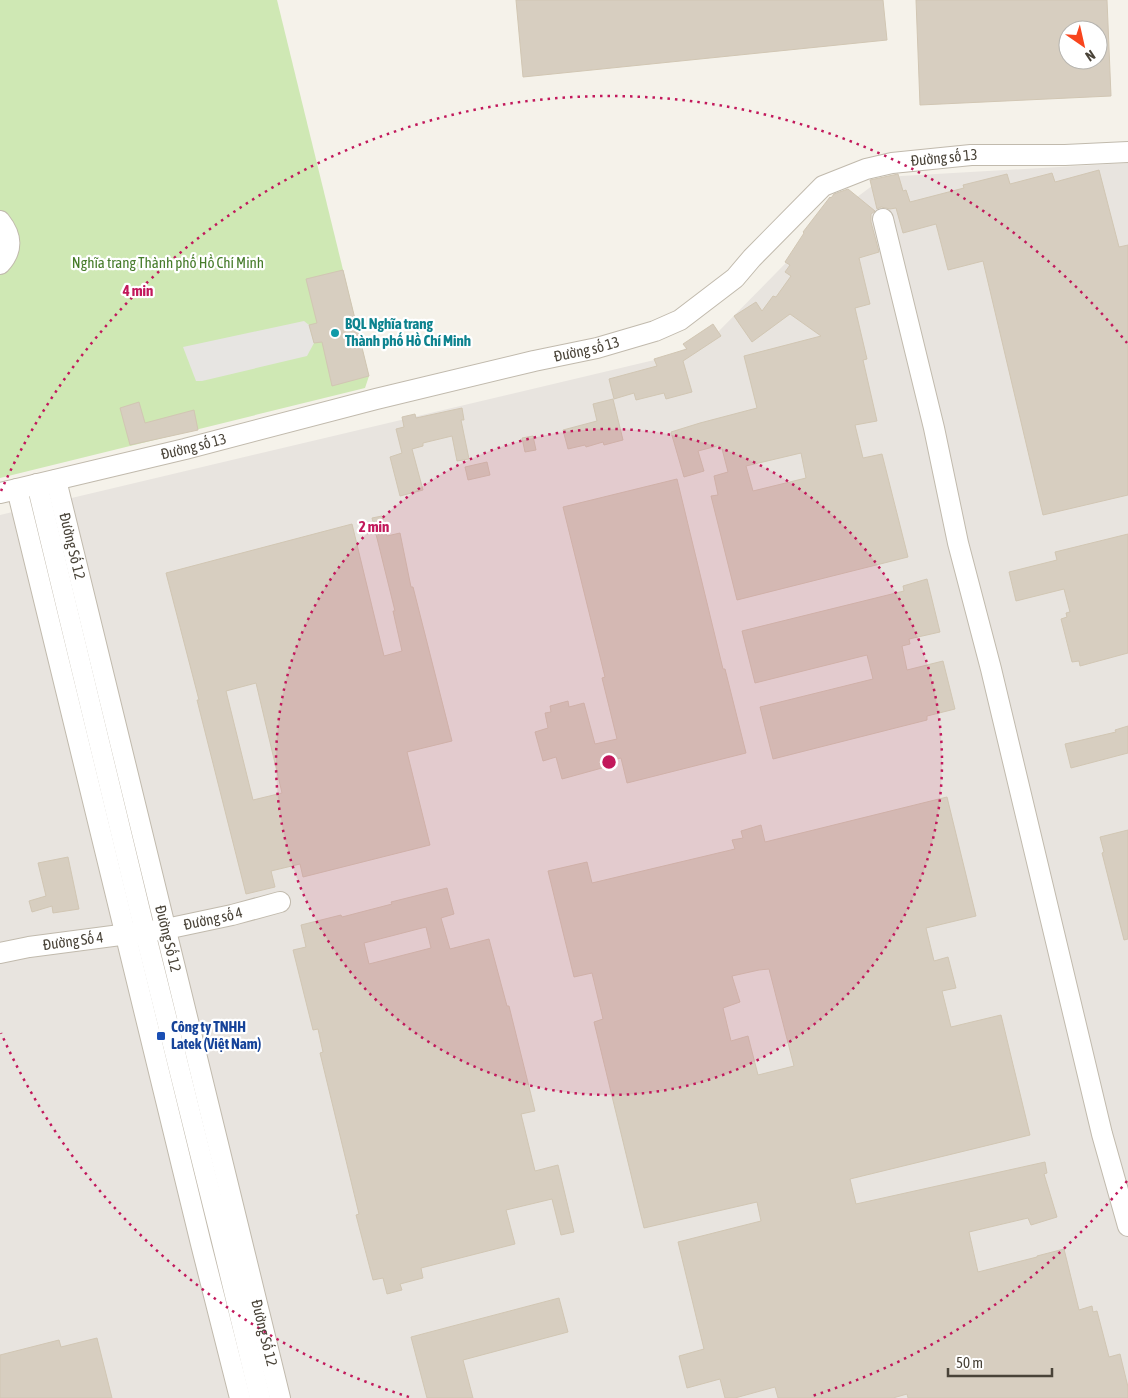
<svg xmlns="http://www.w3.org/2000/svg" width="1128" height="1398" viewBox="0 0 1128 1398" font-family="'Asap Condensed',sans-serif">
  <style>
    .industrial { fill: #e8e4df }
    .green { fill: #cfe8b4 }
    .parking { fill: #e7e5e2 }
    .building { fill: #d7cec0; stroke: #d1c6b3; fill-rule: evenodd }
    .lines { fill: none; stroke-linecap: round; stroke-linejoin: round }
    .minor-casing { stroke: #c1baad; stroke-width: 22 }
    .minor { stroke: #fff; stroke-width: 20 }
    .ring { fill: none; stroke: #c2185b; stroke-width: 2.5; stroke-dasharray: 2.5 5 }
    .culture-dot { fill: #0f9aa8; stroke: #fff; stroke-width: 2 }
    .transit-dot { fill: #1a4fb4; stroke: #fff; stroke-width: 2 }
    .labels { text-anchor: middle; stroke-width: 4.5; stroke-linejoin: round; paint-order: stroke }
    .street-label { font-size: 15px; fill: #494338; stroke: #fff }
    .park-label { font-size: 15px; fill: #477c2b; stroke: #fff }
    .culture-label { font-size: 15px; font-weight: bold; fill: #0d838f; stroke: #fff; text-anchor: start }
    .transit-label { font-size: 15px; font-weight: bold; fill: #164399; stroke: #fff; text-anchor: start }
    .centre { fill: #c2185b; stroke: #fff; stroke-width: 2.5 }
    .ring-label { font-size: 15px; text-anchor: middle; font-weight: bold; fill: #c2185b; stroke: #fff; stroke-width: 4.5; stroke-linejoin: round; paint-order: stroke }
  </style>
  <rect width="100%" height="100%" fill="#f5f2ea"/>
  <path class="industrial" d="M1128,163V1398H0V515L667,357L716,334L833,215L884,177Z"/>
  <path class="green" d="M0,0H277L369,376L365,388L0,478Z"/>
  <path class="parking" d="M304,321L309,325L314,343L307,356L202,381H196L183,347Z"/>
  <g class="building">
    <path d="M516,0H883L887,40L523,77Z"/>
    <path d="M916,0H1107L1111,96L920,105ZM1068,30H1098V60H1068Z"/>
    <path d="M1099,170L1119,247L1128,245V495L1043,515L983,261L948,270L936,224L903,233L896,208L890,209L886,208L881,207L877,209L870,180L898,174L903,191L906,190L910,202L964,188L963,185L1007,174L1010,184L1052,173L1055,182Z"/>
    <path d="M848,189L875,211L871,214V222L879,252L859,258L870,304L855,308L867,359L863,360L877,421L855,425L863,458L882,454L908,557L737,600L711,496L718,495L714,476L728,472L721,445L698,451L704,471L684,477L671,432L700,423L757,408L744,356L821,336L790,314L752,342L734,316L756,302L762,311L773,296L776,297L791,276L785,272L790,265L785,262L804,233L803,232L830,197L831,198L834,194ZM801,453L806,478L753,491L746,466Z"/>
    <path d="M343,270L369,376L332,386L322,342L314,343L309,325L317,323L306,279Z"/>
    <path d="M713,324L721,336L683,361L692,392L666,399L664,393L636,400L634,393L614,399L609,379L657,366L654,359L687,349L683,344Z"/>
    <path d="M613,399L623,440L604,445L603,442L586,447L585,445L568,449L563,430L597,421L593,404Z"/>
    <path d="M139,402L145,423L194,410L198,430L130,445L120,408Z"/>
    <path d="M462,408L464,420H461L469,459L457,461L452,436L423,443V446L412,449L423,490L400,496L390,457L402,453L396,429L404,427L402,417L415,414L416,418Z"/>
    <path d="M533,436L536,450L525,452L522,438Z"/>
    <path d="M487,462L490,475L468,480L465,467Z"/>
    <path d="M677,479L723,669H725L746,753L627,783L621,758L600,763L602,768L562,779L556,757L543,761L535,732L548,728L545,713L551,712L550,706L568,701L569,707L584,703L595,744L617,739L602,678L605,677L563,507Z"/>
    <path d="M382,516L387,536L400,533L411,587H413L452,741L407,752L430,845L303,877L300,864L271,871L275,887L246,894L197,700H199L166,573L352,524L384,656L402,651L393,611H395L372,518ZM256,683L282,793L253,800L226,691Z"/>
    <path d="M1128,534V653L1080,666L1079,661L1072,662L1061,619L1067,617L1066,613L1070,612L1064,589L1016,601L1009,572L1057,560L1055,552Z"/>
    <path d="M927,579L940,632L909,639L910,644L902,646L907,670L943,661L955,709L927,716V720L773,759L760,707L873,679L867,655L755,683L742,631L904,591L903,586Z"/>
    <path d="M1128,726V753L1071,768L1065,744L1116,732L1115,730Z"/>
    <path d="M947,797L976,916L926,928L934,961L948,957L956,988L942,991L951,1027L1001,1015L1030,1135L850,1179L856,1204L1045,1162L1047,1173L1044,1174L1057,1217L1031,1225L1028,1218L969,1232L978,1272L1037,1257V1256L1064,1249L1079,1310L1092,1306L1093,1312L1097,1311L1109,1357L1120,1354L1128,1387V1398H908L907,1394L893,1398H778L775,1387L735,1398H725L720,1379L687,1388L679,1356L704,1349L678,1242L761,1221L757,1202L644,1228L594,1022L603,1019L592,973L574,977L548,871L587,862L592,883L735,849L732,840L743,838L741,831L761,825L765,842ZM769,969L794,1066L758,1075L748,1036L731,1041L723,1008L740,1002L732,976L759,970Z"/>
    <path d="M1128,830V939L1124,940L1102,853L1104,852L1100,837Z"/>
    <path d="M68,857L79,909L53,913L52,906L32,912L29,901L46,896L38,863Z"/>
    <path d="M447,888L454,914L441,918L450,949L489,939L507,1006H509L535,1111L521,1114L535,1171L558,1165L574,1232L561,1235L552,1199L506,1210L515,1244L421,1268L423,1278L400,1284L402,1290L387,1294L383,1278L373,1280L356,1215L359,1214L320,1053L323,1052L318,1029L313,1030L293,950L306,947L301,925L341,915L342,917L392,904L391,902ZM426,927L431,948L369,964L364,943Z"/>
    <path d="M559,1298L568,1332L463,1360L473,1398H427L411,1337Z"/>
    <path d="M97,1338L112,1398H0V1355L59,1340L61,1347Z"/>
  </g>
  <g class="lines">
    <defs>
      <g id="minor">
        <path d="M883,219L934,428L958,543L991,669L1102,1134L1128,1226"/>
        <path d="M0,221C12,236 13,250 0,264"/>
        <path id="s1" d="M56,480L280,1398"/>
        <path d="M37,484L145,932L221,1237L260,1398"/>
        <path d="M17,489L201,1244L240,1398"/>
        <path id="s2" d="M0,493L185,449L376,399L534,361L597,348L655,331L680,320L735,278L752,258L823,186L866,169L892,163L971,155H1065L1128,152"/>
        <path id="s3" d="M0,953L29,947L166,929L232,915L280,902"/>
      </g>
    </defs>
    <use href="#minor" class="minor-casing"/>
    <use href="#minor" class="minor"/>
  </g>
  <circle cx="609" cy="762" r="333" fill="#c2185b" fill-opacity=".12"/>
  <g class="ring">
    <circle cx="609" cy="762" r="333"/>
    <path d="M1127 1181A666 666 0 0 1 809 1397M409 1397A666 666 0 0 1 1 1033M1 491A666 666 0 0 1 1127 343"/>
  </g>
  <circle class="culture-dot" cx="335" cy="333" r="5"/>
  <rect class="transit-dot" x="156" y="1031" width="10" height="10" rx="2.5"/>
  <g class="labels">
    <g class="street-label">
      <text dy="5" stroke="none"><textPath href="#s2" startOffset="1024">Đường số 13</textPath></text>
      <text dy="5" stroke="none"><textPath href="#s2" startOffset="604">Đường số 13</textPath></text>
      <text dy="5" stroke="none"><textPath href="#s2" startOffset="199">Đường số 13</textPath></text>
      <text dy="5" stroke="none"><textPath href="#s1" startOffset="68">Đường Số 12</textPath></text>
      <text dy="5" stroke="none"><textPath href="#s3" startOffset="216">Đường số 4</textPath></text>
      <text dy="5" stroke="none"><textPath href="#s1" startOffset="472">Đường Số 12</textPath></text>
      <text dy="5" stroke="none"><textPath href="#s3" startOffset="74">Đường Số 4</textPath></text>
      <text dy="5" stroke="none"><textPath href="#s1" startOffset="878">Đường Số 12</textPath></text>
    </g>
    <g class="park-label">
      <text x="168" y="268">Nghĩa trang Thành phố Hồ Chí Minh</text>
    </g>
    <g class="culture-label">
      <text x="345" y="329">BQL Nghĩa trang<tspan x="345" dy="17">Thành phố Hồ Chí Minh</tspan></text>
    </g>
    <g class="transit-label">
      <text x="171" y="1032">Công ty TNHH<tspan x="171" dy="17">Latek (Việt Nam)</tspan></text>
    </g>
  </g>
  <circle cx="609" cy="762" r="8" class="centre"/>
  <g class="ring-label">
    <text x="138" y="296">4 min</text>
    <text x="374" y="532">2 min</text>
  </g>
  <g transform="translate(1083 45) rotate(146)"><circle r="24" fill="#ffffff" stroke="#b6b4af"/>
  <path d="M0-4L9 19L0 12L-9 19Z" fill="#f8451e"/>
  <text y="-8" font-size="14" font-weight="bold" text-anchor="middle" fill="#494338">N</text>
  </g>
  <path d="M948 1368v8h104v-8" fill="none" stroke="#494338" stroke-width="2.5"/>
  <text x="956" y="1368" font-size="15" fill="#494338" stroke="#ffffff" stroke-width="4" paint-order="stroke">50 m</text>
</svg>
